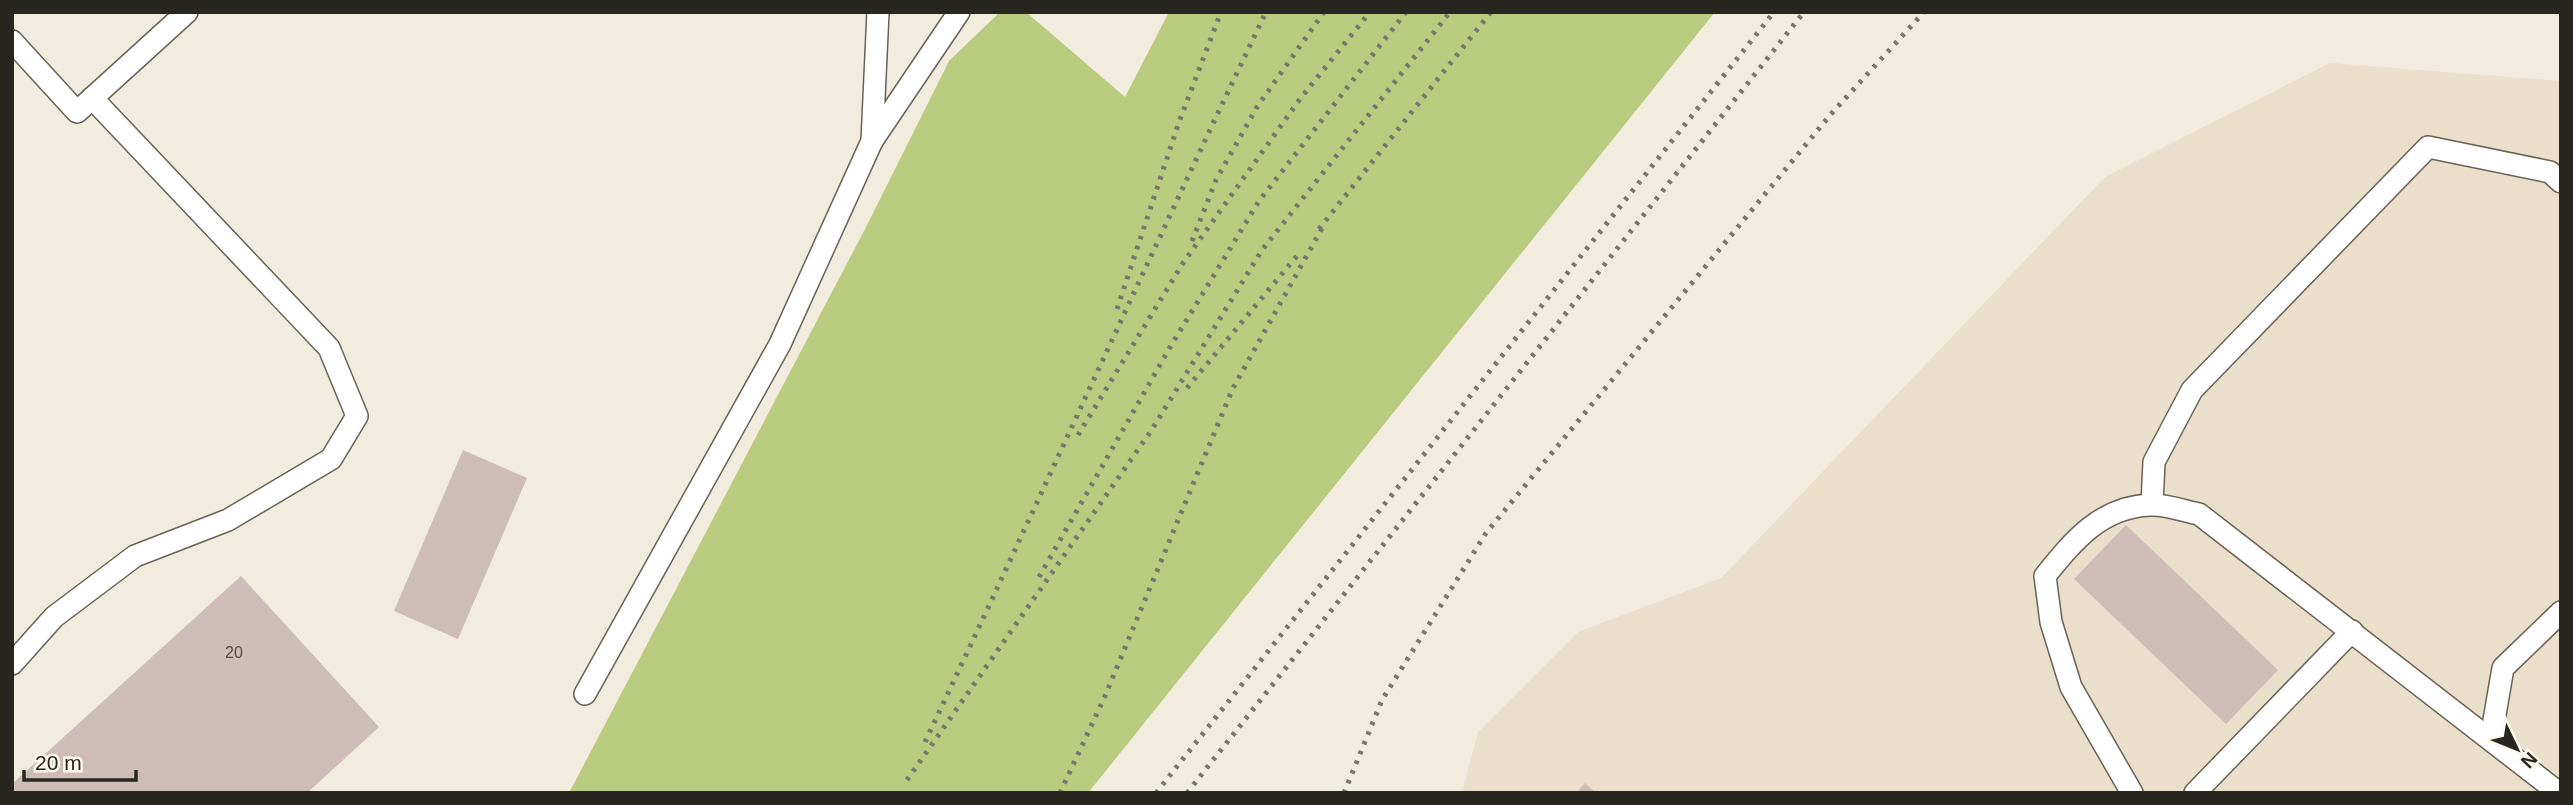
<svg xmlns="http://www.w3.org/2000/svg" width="2573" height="805" viewBox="0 0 2573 805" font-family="Arial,sans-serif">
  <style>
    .built { fill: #e9dfca }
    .green { fill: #b9cb7e }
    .building { fill: #cdbdb6 }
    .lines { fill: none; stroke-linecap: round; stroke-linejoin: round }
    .service-casing { stroke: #696357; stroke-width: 24 }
    .service { stroke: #fff; stroke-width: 21 }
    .rail { stroke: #79766c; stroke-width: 5; stroke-dasharray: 3.5 7; stroke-linecap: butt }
    .labels { text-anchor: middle; stroke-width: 7; stroke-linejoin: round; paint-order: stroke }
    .number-label { font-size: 16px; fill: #514c46 }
  </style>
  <rect width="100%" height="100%" fill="#f2ecde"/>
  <path class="built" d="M2330,63L2561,81V793H1462L1478,732L1578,632L1721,578L2105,177Z"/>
  <path class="green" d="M1000,12H1026L1125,97L1169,12H1715L1088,793H569L864,231L949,61Z"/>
  <g class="building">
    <path d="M463,450L527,478L458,639L394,611Z"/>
    <path d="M2126,525L2278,670L2226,724L2074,579Z"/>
    <path d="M241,576L379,727L307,793H12V784Z"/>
    <path d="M1585,783L1596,793H1576Z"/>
  </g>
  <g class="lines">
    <defs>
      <g id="service">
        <path d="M12,41L77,112L187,12"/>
        <path d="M872,141L959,12"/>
        <path d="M2152,504L2154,462L2192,390L2428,147L2550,172L2561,182"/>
        <path d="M12,664L54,617L135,556L228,520L331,459L357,416L329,348L92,98"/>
        <path d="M585,694L780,344L872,141L878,12"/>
        <path d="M2491,738L2503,668L2561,612"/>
        <path d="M2132,793L2071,687L2051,622L2045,576C2074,540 2101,507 2150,505C2166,504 2184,511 2199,514L2559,793"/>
        <path d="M2195,793L2352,631"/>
      </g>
    </defs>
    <use href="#service" class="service-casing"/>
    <use href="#service" class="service"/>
    <g class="rail">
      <path d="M1319,229L1491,12"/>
      <path d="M1192,241L1216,180L1257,107L1324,12"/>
      <path d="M1117,309L1179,122L1221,12"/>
      <path d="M1187,388L1301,251"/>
      <path d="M1078,435L1183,263L1300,99L1370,12"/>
      <path d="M1039,577L1169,349L1259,201L1406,12"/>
      <path d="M925,742C1040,499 1150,254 1266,12"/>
      <path d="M907,780L1151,431L1262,250L1450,12"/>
      <path d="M1060,793L1105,696L1233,388L1325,223"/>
      <path d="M1156,793L1774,12"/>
      <path d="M1187,793L1804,12"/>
      <path d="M1344,793L1382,700L1486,533L1831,114L1924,12"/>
    </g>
  </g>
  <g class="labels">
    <g class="number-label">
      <text x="234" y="658">20</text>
    </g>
  </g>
  <rect width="2573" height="805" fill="none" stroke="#282620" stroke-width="28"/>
  <g transform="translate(2517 749) rotate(133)" stroke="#fff9ee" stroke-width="5" paint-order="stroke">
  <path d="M0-5L12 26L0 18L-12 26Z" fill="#282620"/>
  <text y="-10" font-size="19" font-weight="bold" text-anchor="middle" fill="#282620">N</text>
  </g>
  <path d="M24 770v10h112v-10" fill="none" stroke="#282620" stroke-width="3.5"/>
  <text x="35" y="770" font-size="21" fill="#282620" stroke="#fff9ee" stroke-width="5" paint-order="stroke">20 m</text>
</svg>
